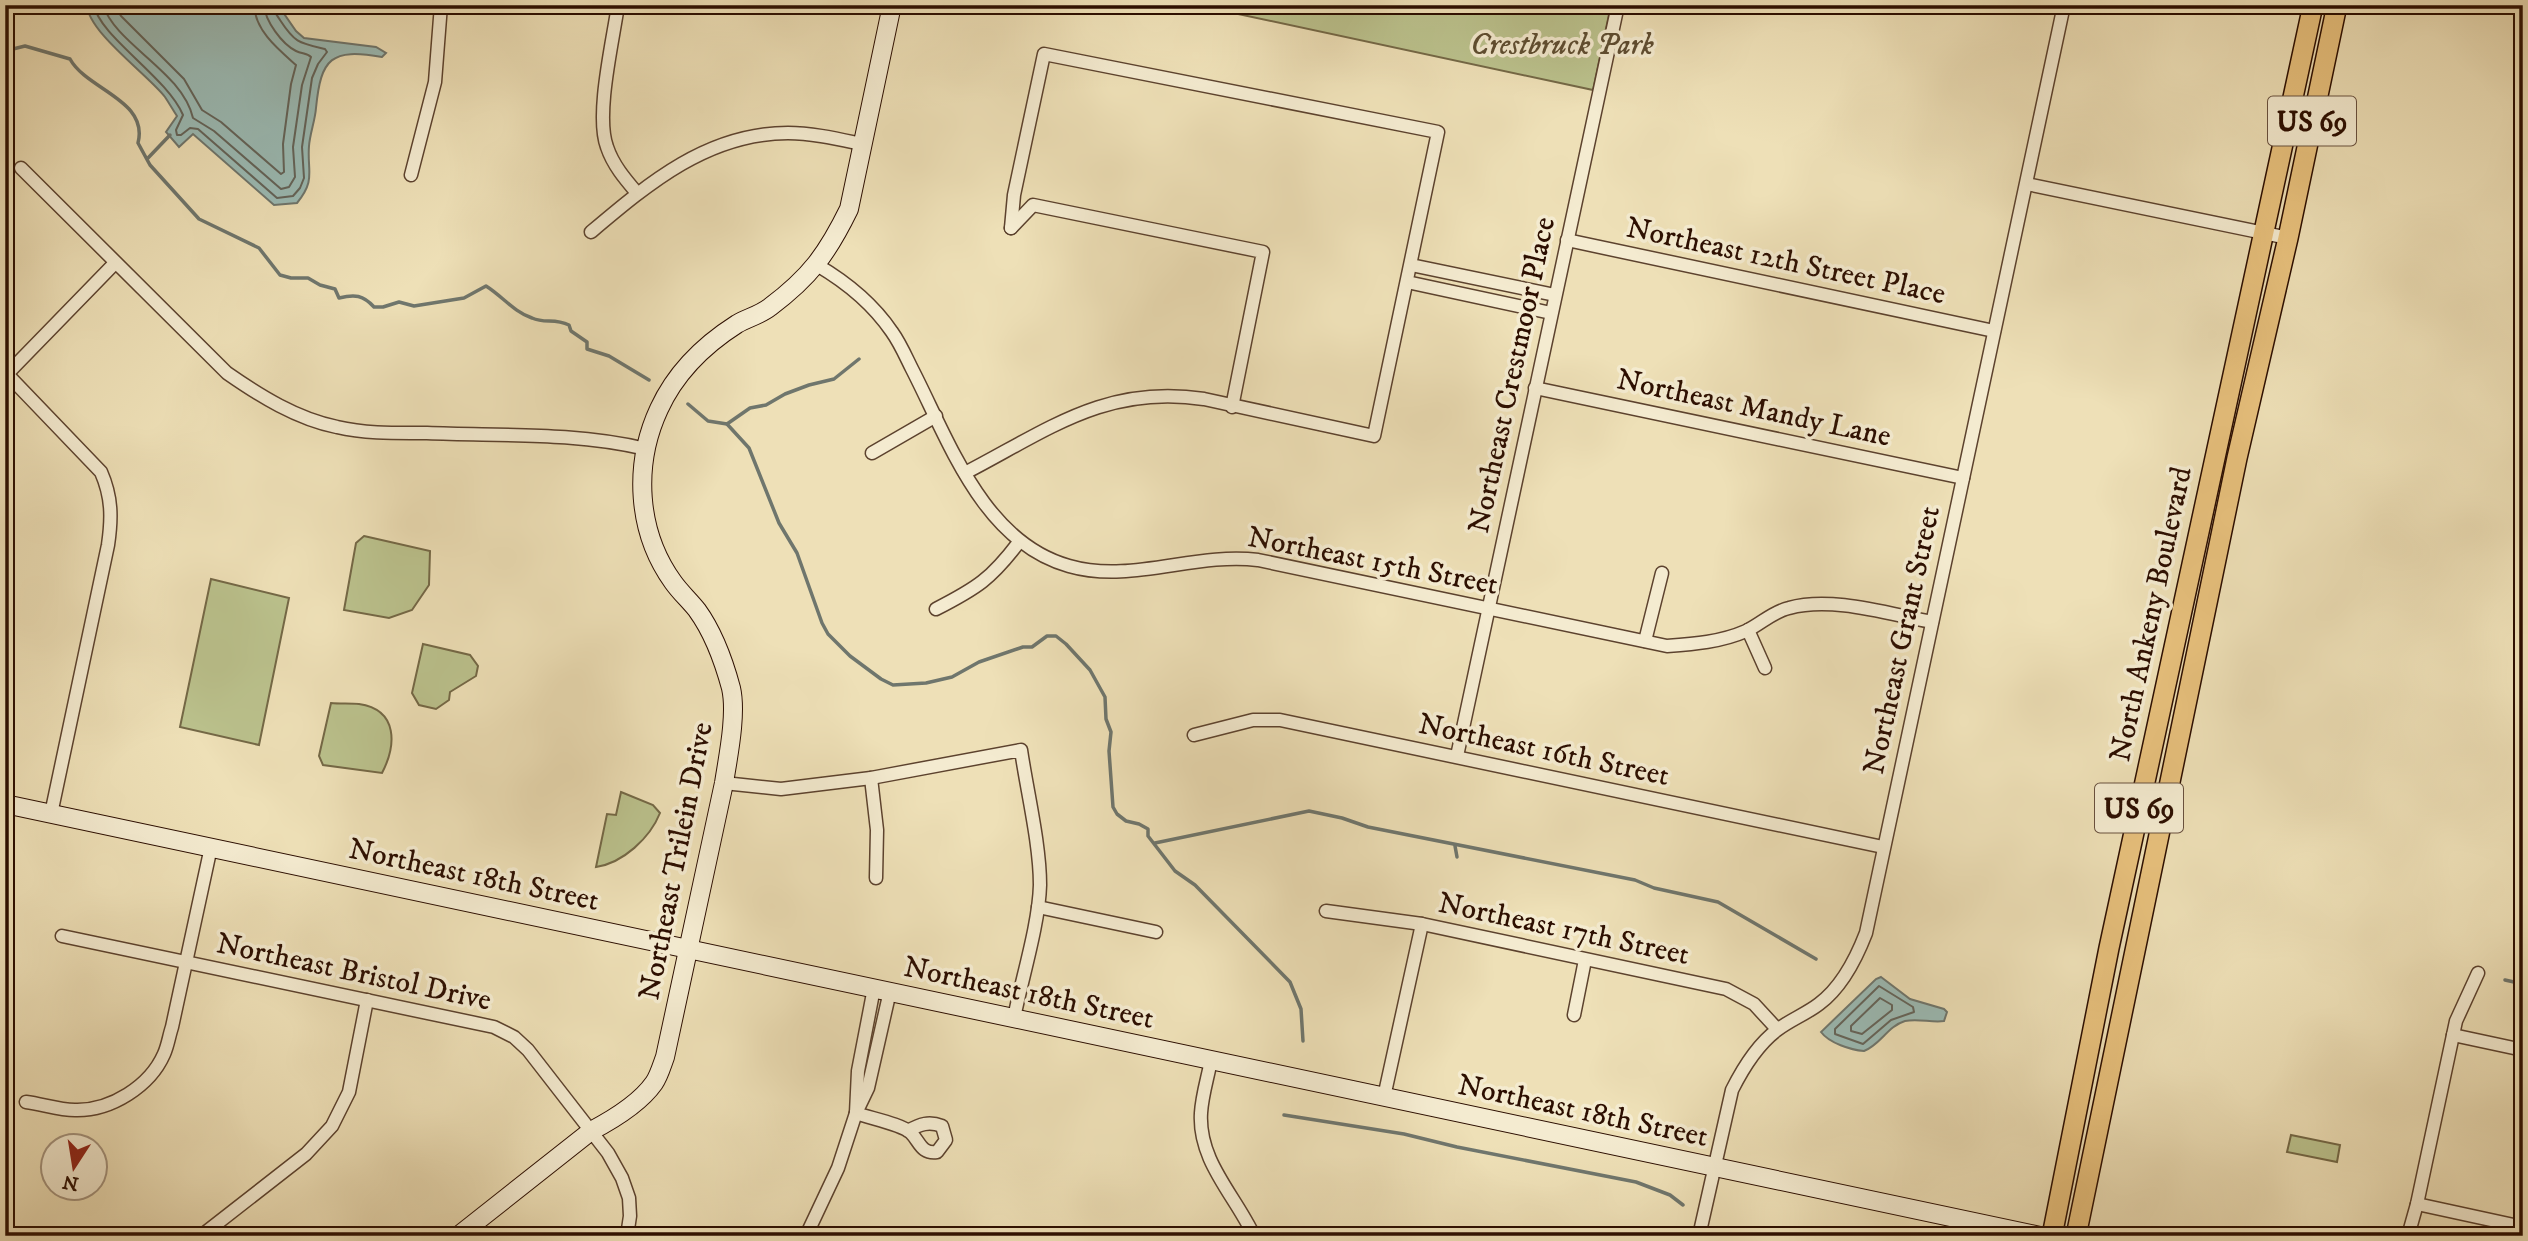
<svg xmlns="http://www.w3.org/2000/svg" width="2528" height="1241" viewBox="0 0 2528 1241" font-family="'IM FELL DW Pica',serif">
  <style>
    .green { fill: #bbc28d; stroke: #746846; stroke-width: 2 }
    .water { fill: #9bbbb5; stroke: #6f766d; stroke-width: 2 }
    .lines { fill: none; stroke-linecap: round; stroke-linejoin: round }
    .shore { stroke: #64645a; stroke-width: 2 }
    .stream { stroke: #6f766d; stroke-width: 3.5 }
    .street-casing { stroke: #5c422e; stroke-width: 15 }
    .secondary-casing { stroke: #2c0e00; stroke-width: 20 }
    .primary-casing { stroke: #2c0e00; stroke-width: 22 }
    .street { stroke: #f4ebd0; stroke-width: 12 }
    .secondary { stroke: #f4ebd0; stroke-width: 18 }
    .primary { stroke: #e7c07c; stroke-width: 19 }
    .labels { text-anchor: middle; stroke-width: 7; stroke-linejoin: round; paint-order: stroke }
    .shield { fill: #f4ebd0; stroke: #68503e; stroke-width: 2 }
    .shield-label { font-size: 28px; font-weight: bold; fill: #2c0e00 }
    .park-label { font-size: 30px; font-style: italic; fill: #5e4d31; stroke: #f4ebd0 }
    .street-label { font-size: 30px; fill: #2c0e00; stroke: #f4ebd0 }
  </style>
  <rect width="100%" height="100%" fill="#eee0b7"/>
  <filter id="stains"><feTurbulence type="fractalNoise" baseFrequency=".00286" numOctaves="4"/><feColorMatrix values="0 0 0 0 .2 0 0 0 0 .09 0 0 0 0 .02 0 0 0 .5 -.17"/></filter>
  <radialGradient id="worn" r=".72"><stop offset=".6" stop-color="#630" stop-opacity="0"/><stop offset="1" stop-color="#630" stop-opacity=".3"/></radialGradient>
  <g class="green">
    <path d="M1196,5H1611L1593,90Z"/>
    <path d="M364,536L430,551L429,585L412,610L389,618L344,610L356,543Z"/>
    <path d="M211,579L289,598L259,745L180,727Z"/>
    <path d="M423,644L470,655L478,666L476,676L450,692L449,700L436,709L419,705L412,693Z"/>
    <path d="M331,703C340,704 350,703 359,704C399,710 396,746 382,773L323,765L319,756Z"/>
    <path d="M621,792L653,805L660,813C650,838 623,863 596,867L607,814L616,815Z"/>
    <path d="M2291,1135L2340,1145L2337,1162L2287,1152Z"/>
  </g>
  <g class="water">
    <path d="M87,5H278L296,31L304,38L376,47L386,53L382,57C331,48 321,58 316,108C315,121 310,133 309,146C307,172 316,180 297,203L274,205L193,134L179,147L166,132L177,116C173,110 169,103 165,97C147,74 88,32 87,5Z"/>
    <path d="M1881,977L1910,999L1944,1009L1947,1012L1944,1021C1932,1023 1918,1018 1905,1021C1888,1026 1880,1045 1864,1051C1851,1050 1829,1043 1821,1032L1876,979Z"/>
  </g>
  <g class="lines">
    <g class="shore">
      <path d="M94,5C99,36 167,77 183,115L176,130L177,135H181L190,128L198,129L277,198L293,196L300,188L304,178L302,147L312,78L318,64L327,52L325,49C299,43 295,43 280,20C276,14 274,12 273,5"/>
      <path d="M103,5C116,45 182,71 193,118L214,131L281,189L289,187L295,177L293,147L302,85L311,57C307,53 302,54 296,51C282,44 265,21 264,5"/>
      <path d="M114,5L121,16L184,79L202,110L221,122L281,174L284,172L283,144L291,84L296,65C279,50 255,31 254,5"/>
      <path d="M1879,986L1913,1007L1914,1012L1891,1020L1863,1044L1835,1034V1029Z"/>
      <path d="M1880,998L1892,1005V1010L1862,1034L1851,1031V1026Z"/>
    </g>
    <g class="stream">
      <path d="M5,51L25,46L70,59C87,90 149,100 138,143L150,165L199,219L259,248L280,275L291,278H308L320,285L335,289L339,298C355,294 363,295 374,307H383L399,302L414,306L464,298L486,286C502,296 514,312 532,318C545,324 554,318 569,325L571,331L587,342V349L609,356L649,380"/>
      <path d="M148,158L170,135"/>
      <path d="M688,404L708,421L727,424L749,448L779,523L797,553L822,623L828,634L850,656L881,679L893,685L926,683L952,677L979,662L1023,647H1032L1047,636H1056L1066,644L1090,670L1105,697L1106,719L1111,732L1109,751L1113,807L1117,814L1126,821L1139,824L1148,829V836L1175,871L1195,885L1290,982L1301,1009L1303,1041"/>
      <path d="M727,424L750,408L766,405L785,394L809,385L834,379L859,359"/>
      <path d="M1155,843L1309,811L1342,818L1368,827L1635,880L1654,888L1718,902L1816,959"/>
      <path d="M1455,846L1457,857"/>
      <path d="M2505,980L2523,984"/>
      <path d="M1284,1115L1404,1134L1457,1147L1636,1182L1670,1195L1683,1205"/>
    </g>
    <defs>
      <g id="street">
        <path d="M618,5C613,41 595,115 607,147C613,165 625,179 637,193"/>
        <path d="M21,168L227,373C260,396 297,419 337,427C367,434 397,433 427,433C500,436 576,432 646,449"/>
        <path d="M411,175L435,82L441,5"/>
        <path d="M2027,184L2288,238"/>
        <path d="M1011,228L1033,205L1263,252L1232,407"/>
        <path d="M591,232C649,183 708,133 788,133C812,133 838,139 862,144"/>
        <path d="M1567,240L1994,331"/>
        <path d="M817,265C846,282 873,304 892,332C900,343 906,357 912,369C949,441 983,542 1069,566C1131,584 1195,552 1258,560L1667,646C1694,644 1721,642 1746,631C1761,624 1772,612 1789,608C1832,596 1888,614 1932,622"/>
        <path d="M1411,265L1555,295"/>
        <path d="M1407,282L1551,313"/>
        <path d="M5,372L101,472C112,497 112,518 108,545L51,814"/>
        <path d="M7,374L115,263"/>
        <path d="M1535,388L1963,478"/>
        <path d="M872,453L936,416"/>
        <path d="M965,473C1048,430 1106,384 1204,399L1374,436L1438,132L1044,54L1014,195L1011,228"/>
        <path d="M936,609C977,588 991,579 1019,542"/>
        <path d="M1748,630L1765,668"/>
        <path d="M1645,641L1662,573"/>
        <path d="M1194,735L1253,720H1280L1883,847"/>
        <path d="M1457,756L1618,5"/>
        <path d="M871,778L877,830L876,878"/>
        <path d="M724,783L781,789L871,778L1021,750C1027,791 1040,844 1040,885C1039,924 1022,978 1014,1018"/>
        <path d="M1038,907L1156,932"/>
        <path d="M1326,911L1422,924L1726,989L1754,1004L1777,1029"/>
        <path d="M62,936L494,1027L514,1037L528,1050L608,1153L622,1178L629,1198L630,1216L627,1236"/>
        <path d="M1574,1015L1585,960"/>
        <path d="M2453,1035L2523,1050"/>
        <path d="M1211,1060C1208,1077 1202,1095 1201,1113C1198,1161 1235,1195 1254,1236"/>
        <path d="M1384,1097L1422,924"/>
        <path d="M26,1102C42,1104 59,1110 75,1110C111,1111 150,1086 164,1054C168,1045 169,1036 172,1027L211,847"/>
        <path d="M856,1113C869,1118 902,1124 911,1133C920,1142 921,1154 937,1152L946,1140L942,1126C929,1121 920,1124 908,1131"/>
        <path d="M856,1113L858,1071L874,988"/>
        <path d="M2417,1204L2523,1227"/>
        <path d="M201,1236L306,1154L332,1126L349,1092L367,1000"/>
        <path d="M806,1236L838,1168L856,1113L868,1088L890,991"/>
        <path d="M1699,1236L1732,1090C1743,1068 1757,1045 1777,1030C1790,1020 1806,1014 1819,1004C1842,987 1856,959 1866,933L2064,5"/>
        <path d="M2408,1236L2417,1204L2456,1021L2478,973"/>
      </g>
      <g id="secondary">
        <path d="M5,804L2040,1236"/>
        <path d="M458,1236L591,1131C612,1120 640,1103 654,1083C659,1076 662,1065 665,1057L724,783C728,757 737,714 731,688C724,662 713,632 697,610C689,600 680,592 673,582C637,532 633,465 659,409C675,374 704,345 737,324C747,318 760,315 770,307C810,277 827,254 849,209L892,5"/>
      </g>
      <g id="primary">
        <path d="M2052,1236L2109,948L2313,5"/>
        <path d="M2076,1236L2237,458L2288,238L2337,5"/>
      </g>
    </defs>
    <use href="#street" class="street-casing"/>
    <use href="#secondary" class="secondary-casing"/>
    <use href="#primary" class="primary-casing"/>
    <use href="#street" class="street"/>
    <use href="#secondary" class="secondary"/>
    <use href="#primary" class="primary"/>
  </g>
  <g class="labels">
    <g class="shield">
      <rect x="2268" y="96.5" width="88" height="49" rx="5"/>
      <rect x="2095" y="783.5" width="88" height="49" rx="5"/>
    </g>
    <g class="shield-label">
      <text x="2312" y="131">US 69</text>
      <text x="2139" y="818">US 69</text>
    </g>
    <g class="park-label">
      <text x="1562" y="54">Crestbruck Park</text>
    </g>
    <g class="street-label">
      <text transform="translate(1786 260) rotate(12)" y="10">Northeast 12th Street Place</text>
      <text transform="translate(1511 375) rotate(-78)" y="10">Northeast Crestmoor Place</text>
      <text transform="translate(1754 407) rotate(12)" y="10">Northeast Mandy Lane</text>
      <text transform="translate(1373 560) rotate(11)" y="10">Northeast 15th Street</text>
      <text transform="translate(2150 614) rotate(-78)" y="10">North Ankeny Boulevard</text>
      <text transform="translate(1901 640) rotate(-78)" y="10">Northeast Grant Street</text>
      <text transform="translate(1544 749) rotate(12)" y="10">Northeast 16th Street</text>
      <text transform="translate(675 861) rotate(-79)" y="10">Northeast Trilein Drive</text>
      <text transform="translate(474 874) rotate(12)" y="10">Northeast 18th Street</text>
      <text transform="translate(1564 928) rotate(12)" y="10">Northeast 17th Street</text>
      <text transform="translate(354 971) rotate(12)" y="10">Northeast Bristol Drive</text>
      <text transform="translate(1029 992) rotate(12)" y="10">Northeast 18th Street</text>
      <text transform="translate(1583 1110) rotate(12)" y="10">Northeast 18th Street</text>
    </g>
  </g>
  <rect width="2528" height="1241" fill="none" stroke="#eee0b7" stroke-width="28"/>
  <rect x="7" y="7" width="2514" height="1227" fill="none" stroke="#2c0e00" stroke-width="3.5"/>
  <rect x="14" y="14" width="2500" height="1213" fill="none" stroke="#2c0e00" stroke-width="2"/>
  <g transform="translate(74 1167) rotate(192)"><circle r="33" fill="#f4ebd0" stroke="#a4937d" stroke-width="2"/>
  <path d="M0-5L12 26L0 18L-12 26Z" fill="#8f2418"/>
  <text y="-10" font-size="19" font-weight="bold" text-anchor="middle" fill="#2c0e00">N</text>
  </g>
  <rect width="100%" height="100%" filter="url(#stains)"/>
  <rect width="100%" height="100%" fill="url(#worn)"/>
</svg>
